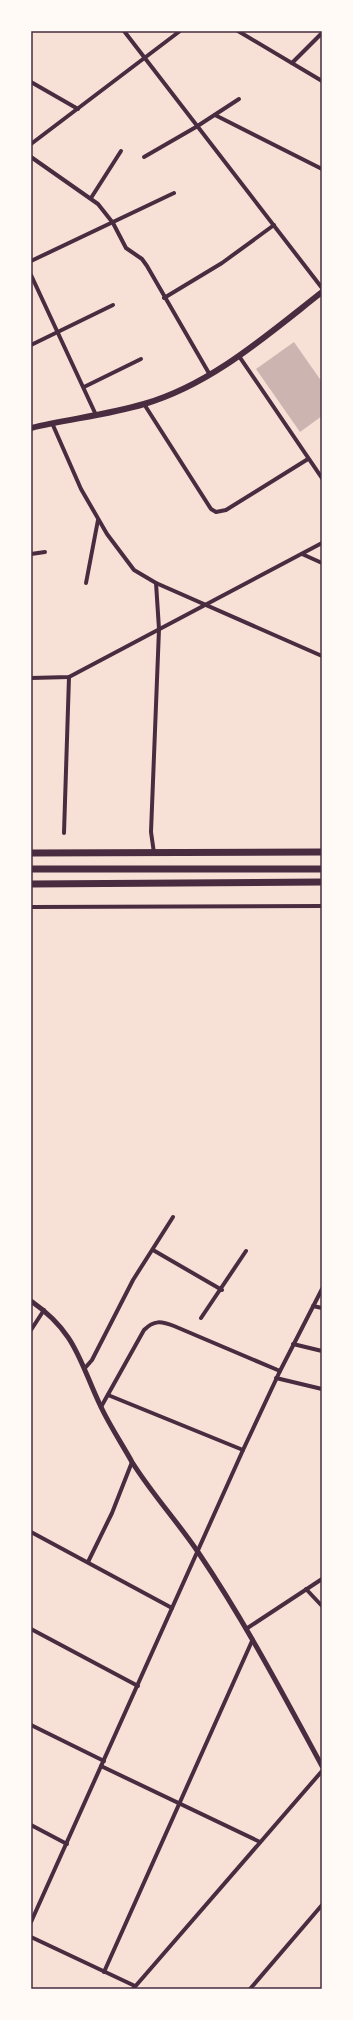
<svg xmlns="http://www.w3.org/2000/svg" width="353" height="2020" viewBox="0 0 353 2020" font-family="Manrope,sans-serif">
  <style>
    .building { fill: #ccb4b1 }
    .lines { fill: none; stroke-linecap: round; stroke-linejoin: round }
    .minor { stroke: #4a2c40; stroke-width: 4 }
    .tertiary { stroke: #4a2c40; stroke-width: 5 }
    .primary { stroke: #4a2c40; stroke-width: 6 }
    .trunk { stroke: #4a2c40; stroke-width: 7 }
    .motorway { stroke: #4a2c40; stroke-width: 7 }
    .neatline { fill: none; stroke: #4a2c40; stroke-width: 1.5 }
  </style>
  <rect width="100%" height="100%" fill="#f7e1d7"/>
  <path class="building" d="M294,342L322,382V416L300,432L256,369Z"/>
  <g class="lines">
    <g class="minor">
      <path d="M124,31L322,288"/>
      <path d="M238,31L322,81"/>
      <path d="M292,63L322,33"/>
      <path d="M31,82L78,109"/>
      <path d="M215,115L322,169"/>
      <path d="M31,144L180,31"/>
      <path d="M31,157L98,204L113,223L126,248L142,259L147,266L210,375"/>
      <path d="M144,157L196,127L239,99"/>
      <path d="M91,198L121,151"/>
      <path d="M31,261L174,193"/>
      <path d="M31,275L96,415"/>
      <path d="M164,298L222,263L274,225"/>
      <path d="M31,345L113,305"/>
      <path d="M239,356L322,478"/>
      <path d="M84,387L141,359"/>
      <path d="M144,404L211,509L216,512L226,510L308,459"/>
      <path d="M52,423L81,489L107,534L134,570L156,583L322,656"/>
      <path d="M31,554L45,552"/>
      <path d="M302,554L322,563"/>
      <path d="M86,583L98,520"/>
      <path d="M31,678L69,677L322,543"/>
      <path d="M64,833L69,677"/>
      <path d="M154,853L151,832L159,629L156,583"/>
      <path d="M31,907L322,906"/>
      <path d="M153,1250L222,1290"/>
      <path d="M313,1306L322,1308"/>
      <path d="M201,1318L246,1251"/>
      <path d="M31,1330L44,1310"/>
      <path d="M293,1344L322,1351"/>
      <path d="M85,1368L92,1360L133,1280L173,1217"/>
      <path d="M276,1378L322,1389"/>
      <path d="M108,1395L243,1450"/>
      <path d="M101,1407L144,1330C154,1320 161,1321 174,1326L280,1371"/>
      <path d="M31,1532L172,1608"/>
      <path d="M88,1562L112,1513L132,1462"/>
      <path d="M306,1589L322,1606"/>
      <path d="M31,1629L138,1686"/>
      <path d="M246,1629L322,1579"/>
      <path d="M31,1725L104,1761"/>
      <path d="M101,1766L260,1842"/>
      <path d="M31,1825L67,1844"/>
      <path d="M31,1922L243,1450L280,1371L322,1289"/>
      <path d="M31,1937L135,1986"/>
      <path d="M104,1972L252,1641"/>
      <path d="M133,1989L322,1771"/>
      <path d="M250,1989L322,1905"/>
    </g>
    <path class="tertiary" d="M31,1301C77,1333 79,1361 101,1407C110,1426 122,1444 132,1462C152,1494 177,1521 198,1552C244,1620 283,1694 322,1766"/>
    <path class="primary" d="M31,428C68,419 107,415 144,404C212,384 267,335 322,292"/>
    <path class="trunk" d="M31,853L322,852"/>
    <g class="motorway">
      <path d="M31,869H322"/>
      <path d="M31,884L322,882"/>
    </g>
  </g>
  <rect width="353" height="2020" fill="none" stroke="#fffaf5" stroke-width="64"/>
  <rect x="32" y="32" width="289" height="1956" class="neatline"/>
</svg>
